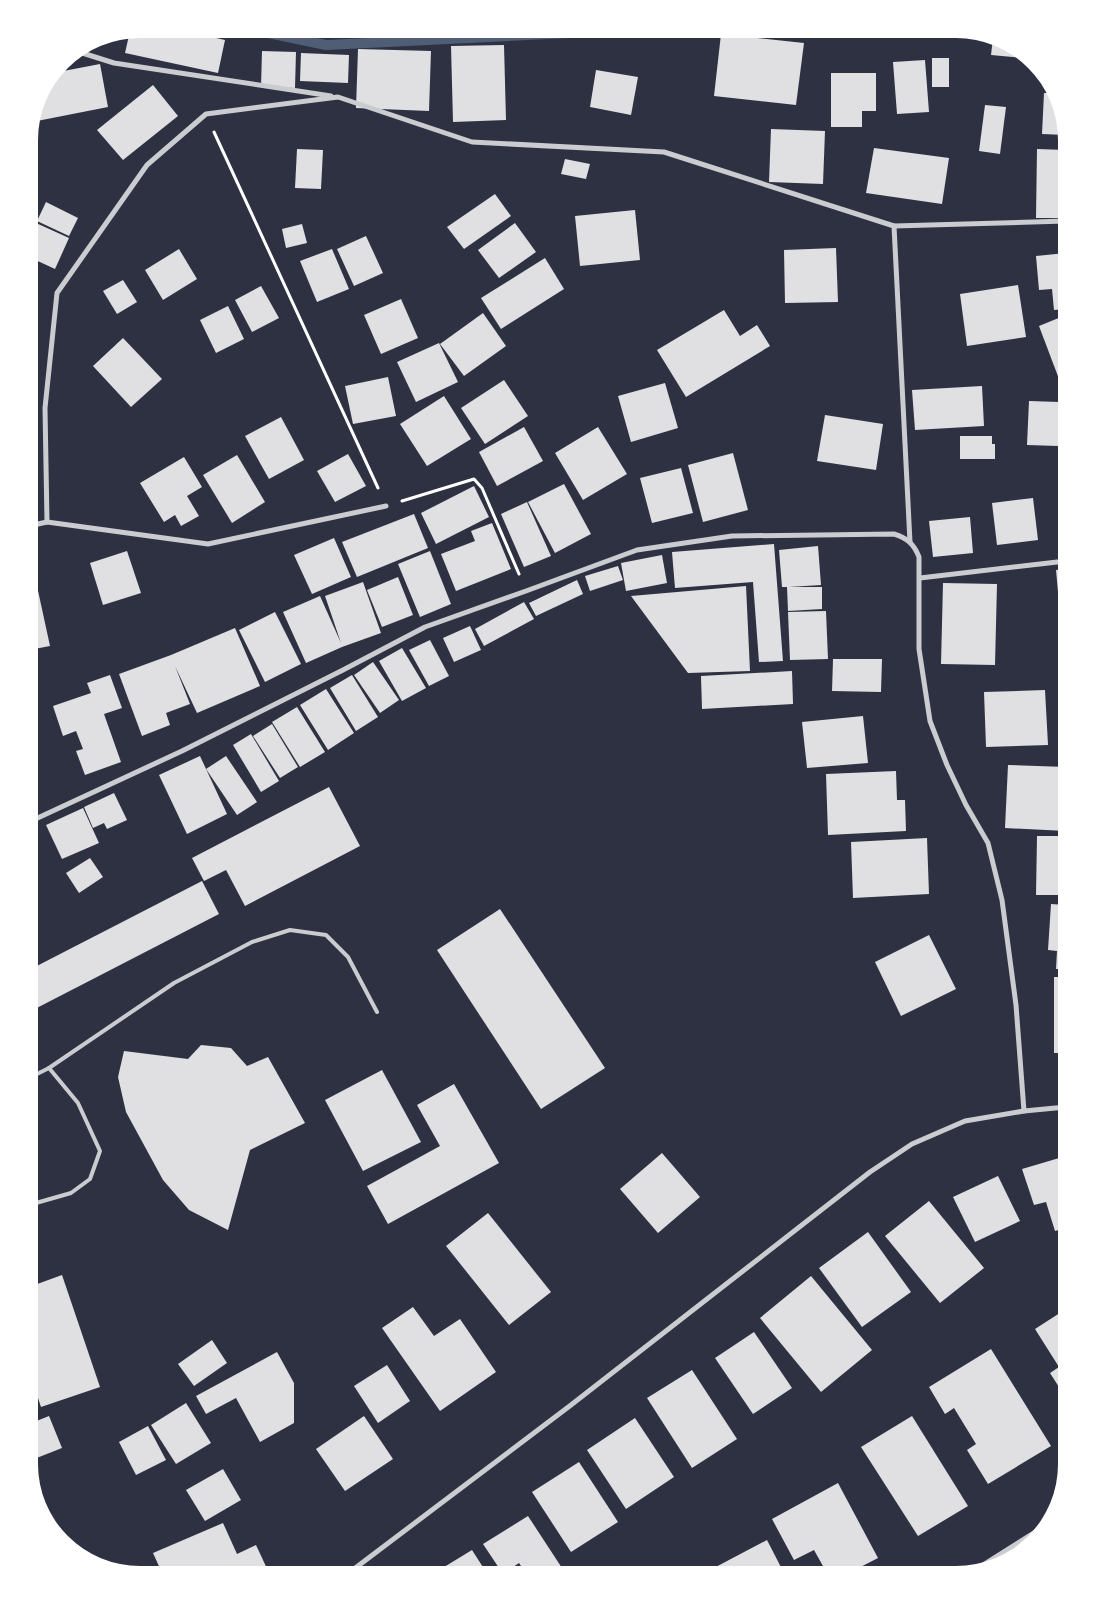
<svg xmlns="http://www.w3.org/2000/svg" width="1095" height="1604" viewBox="0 0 1095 1604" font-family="'Exo 2',sans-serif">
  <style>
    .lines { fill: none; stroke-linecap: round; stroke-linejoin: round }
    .stream { stroke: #4f5d75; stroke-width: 10 }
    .building { fill: #e0e0e3 }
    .path { stroke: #fff; stroke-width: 3 }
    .service { stroke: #caccd0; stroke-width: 4 }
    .minor { stroke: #caccd0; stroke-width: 5 }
  </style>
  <rect width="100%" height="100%" fill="#2d3142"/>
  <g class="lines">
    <path class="stream" d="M248,29L326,45L653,29"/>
  </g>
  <g class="building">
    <path d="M140,29H177L225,40L218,73L125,53L130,31Z"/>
    <path d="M721,34L804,43L796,105L714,96Z"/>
    <path d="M993,38L1011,44L1023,55L1022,58L991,55Z"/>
    <path d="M504,45L506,120L453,122L451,46Z"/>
    <path d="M358,49L431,51L429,111L356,108Z"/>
    <path d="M262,51L296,52L295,88L261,87Z"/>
    <path d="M301,53L349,55L348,83L300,81Z"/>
    <rect x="932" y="58" width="17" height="29"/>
    <path d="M925,60L929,112L897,114L893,62Z"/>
    <path d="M100,64L108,107L37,121L35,107L37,97L53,73Z"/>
    <path d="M596,70L638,77L631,115L590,107Z"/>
    <path d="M831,73H876V111H862V127H831Z"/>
    <path d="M153,85L178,116L123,160L97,130Z"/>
    <path d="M1044,93H1054L1065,135L1042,134Z"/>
    <path d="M985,105L1006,107L1000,154L979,151Z"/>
    <path d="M771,129L825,131L823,184L769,182Z"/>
    <path d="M874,148L949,158L942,204L866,193Z"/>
    <path d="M297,149L323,150L321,189L295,188Z"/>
    <path d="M1037,149L1066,150V218H1036Z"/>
    <path d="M565,159L590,164L586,179L561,174Z"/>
    <path d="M495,194L511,216L464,249L447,227Z"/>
    <path d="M46,202L78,218L69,236L37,221Z"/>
    <path d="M635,210L640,260L580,266L575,216Z"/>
    <path d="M36,223L69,238L55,269L29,257V240Z"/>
    <path d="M515,223L536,252L499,278L478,250Z"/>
    <path d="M302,224L307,243L286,248L282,229Z"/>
    <path d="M366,236L383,273L354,286L337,249Z"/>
    <path d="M836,248L838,302L785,303L784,250Z"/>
    <path d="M179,249L197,279L163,300L145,270Z"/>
    <path d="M332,249L349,289L317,302L300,261Z"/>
    <path d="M1066,253V309L1054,310L1052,289L1039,290L1036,256Z"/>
    <path d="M545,258L564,289L501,329L481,298Z"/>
    <path d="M123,280L137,302L117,314L103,291Z"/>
    <path d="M1018,285L1026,337L967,346L960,294Z"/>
    <path d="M261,286L279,318L252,332L235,300Z"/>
    <path d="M401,299L418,338L381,354L364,315Z"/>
    <path d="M228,306L244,339L216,353L200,320Z"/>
    <path d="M724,310L740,336L757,325L770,346L686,397L657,350Z"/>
    <path d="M483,313L506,346L464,376L440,344Z"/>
    <path d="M1066,315V376L1059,379L1039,326Z"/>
    <path d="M123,338L162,379L131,407L93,366Z"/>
    <path d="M439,343L458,382L416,402L397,362Z"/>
    <path d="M388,377L396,416L353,424L345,386Z"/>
    <path d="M504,380L528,416L485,444L461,408Z"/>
    <path d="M665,383L678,428L631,442L618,396Z"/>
    <path d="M982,386L984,426L915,430L912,390Z"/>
    <path d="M444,396L471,439L427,466L400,424Z"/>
    <path d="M1029,401L1060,402L1058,446L1027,445Z"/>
    <path d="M825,415L883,424L876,470L817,461Z"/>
    <path d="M281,417L304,460L269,479L245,436Z"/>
    <path d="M524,427L543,461L497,486L479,452Z"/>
    <path d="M598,427L627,474L583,500L555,453Z"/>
    <path d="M960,436H992V444H995V459H960Z"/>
    <path d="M733,453L748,510L703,522L688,465Z"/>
    <path d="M348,454L366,486L335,502L317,471Z"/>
    <path d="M237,455L265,502L232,523L203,475Z"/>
    <path d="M184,457L202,487L187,496L199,516L181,526L175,515L164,522L140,483Z"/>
    <path d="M681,468L693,513L652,523L640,478Z"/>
    <path d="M564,484L591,534L555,553L528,502Z"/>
    <path d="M474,486L489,517L436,544L421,513Z"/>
    <path d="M1033,498L1038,540L997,545L992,503Z"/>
    <path d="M527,502L551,556L524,567L501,514Z"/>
    <path d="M414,514L428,548L357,577L342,542Z"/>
    <path d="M970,517L973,553L933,557L929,521Z"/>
    <path d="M492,523L511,569L456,591L441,554L475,541L471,531Z"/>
    <path d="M334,538L351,577L312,594L294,555Z"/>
    <path d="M774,544L783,661L759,662L753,582L675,588L672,552Z"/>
    <path d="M818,546L821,585L789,587H822V609L788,611L787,587H782L779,550Z"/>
    <path d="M127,551L141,593L103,605L90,563Z"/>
    <path d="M430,551L451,604L420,617L398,564Z"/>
    <path d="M662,555L667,583L626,591L621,563Z"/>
    <path d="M618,566L623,580L590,591L585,576Z"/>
    <path d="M1066,569V636H1062L1056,570Z"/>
    <path d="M398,577L413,615L382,627L367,590Z"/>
    <path d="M577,580L583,594L536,616L529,603Z"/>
    <path d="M363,582L381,633L342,647L306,663L283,612L320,596L341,643L325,596Z"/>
    <path d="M943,583L997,584L995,665L941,664Z"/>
    <path d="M37,586L50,646L29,650V587Z"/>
    <path d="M746,586L750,671L688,673L631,596Z"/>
    <path d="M524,602L534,619L484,646L475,629Z"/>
    <path d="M826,611L828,659L790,660L788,612Z"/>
    <path d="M275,612L301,664L265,682L239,630Z"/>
    <path d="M470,626L481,650L454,662L443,638Z"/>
    <path d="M235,628L260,686L197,713L175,666L190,704L166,713L170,725L142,736L119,674L171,655Z"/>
    <path d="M430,640L449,676L429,686L409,650Z"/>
    <path d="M402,648L426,688L402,701L379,661Z"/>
    <path d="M833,659H882L881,692L832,691Z"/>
    <path d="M373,662L399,700L380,713L354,675Z"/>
    <path d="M792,671L793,704L702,709L701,676Z"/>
    <path d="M110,675L122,708L104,714L121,762L85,775L76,751L83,749L76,731L63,736L53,706L91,693L87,683Z"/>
    <path d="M352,675L378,717L356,731L330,688Z"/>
    <path d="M326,689L354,733L328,750L300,705Z"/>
    <path d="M1045,690L1048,745L986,747L984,692Z"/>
    <path d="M297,707L325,752L300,767L272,722Z"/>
    <path d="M863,716L868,763L807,768L802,722Z"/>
    <path d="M272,724L298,767L280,778L253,736Z"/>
    <path d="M251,734L279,781L261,792L233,745Z"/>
    <path d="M200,756L227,814L187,834L159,775Z"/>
    <path d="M226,756L257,802L237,815L206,769Z"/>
    <path d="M1008,765L1066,767V831L1005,828Z"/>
    <path d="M896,771L897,800H905L906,831L828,835L826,774Z"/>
    <path d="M329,787L360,846L245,906L226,870L204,881L192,858Z"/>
    <path d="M114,793L127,820L107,829L104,823L93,828L84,807Z"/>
    <path d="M83,808L99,843L62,859L46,825Z"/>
    <path d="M1037,836H1066V895H1036Z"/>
    <path d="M927,838L929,894L853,898L851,842Z"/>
    <path d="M90,858L103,877L79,893L66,873Z"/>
    <path d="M202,881L219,914L29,1012V970Z"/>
    <path d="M1051,904L1066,905V969H1056L1057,951L1048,950Z"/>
    <path d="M500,909L605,1068L541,1109L437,950Z"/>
    <path d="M929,935L956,989L901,1016L875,962Z"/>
    <rect x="1054" y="977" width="12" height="76"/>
    <path d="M201,1045L231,1048L247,1066L268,1057L305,1123L250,1150L228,1230L189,1210L163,1180L126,1112L118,1077L124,1051L188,1059Z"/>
    <path d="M382,1070L421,1142L363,1171L325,1100Z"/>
    <path d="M454,1084L499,1163L388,1224L367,1186L440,1146L417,1105Z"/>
    <path d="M662,1153L700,1197L658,1233L620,1189Z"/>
    <path d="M1066,1156V1228L1055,1231L1046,1202L1034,1205L1022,1169Z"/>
    <path d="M998,1176L1020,1221L975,1242L953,1197Z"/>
    <path d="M929,1201L984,1268L940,1303L885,1236Z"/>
    <path d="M488,1213L551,1292L509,1325L446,1246Z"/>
    <path d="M868,1232L911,1292L862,1327L819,1268Z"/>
    <path d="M62,1275L100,1387L41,1407L29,1371V1287Z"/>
    <path d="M811,1276L872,1350L821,1392L760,1318Z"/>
    <path d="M413,1307L434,1336L460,1319L496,1372L440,1411L382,1328Z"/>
    <path d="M1066,1309V1398L1050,1373L1059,1367L1035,1329Z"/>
    <path d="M754,1332L792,1388L753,1414L715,1358Z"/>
    <path d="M212,1340L227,1363L194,1386L178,1364Z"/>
    <path d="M991,1349L1051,1446L988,1484L967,1450L976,1444L954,1408L945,1414L929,1387Z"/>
    <path d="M277,1352L294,1383V1423L260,1442L236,1398L206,1414L196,1396Z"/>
    <path d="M387,1365L410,1401L378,1423L354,1386Z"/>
    <path d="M692,1370L737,1439L692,1468L647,1398Z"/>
    <path d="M186,1403L211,1443L176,1464L151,1425Z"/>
    <path d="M49,1416L62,1448L29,1461V1424Z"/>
    <path d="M364,1416L393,1459L345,1491L316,1449Z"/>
    <path d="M912,1416L968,1506L918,1536L861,1447Z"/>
    <path d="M635,1418L674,1477L626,1509L587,1450Z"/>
    <path d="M148,1426L166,1460L136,1475L119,1442Z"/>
    <path d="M579,1462L618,1522L571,1552L532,1492Z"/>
    <path d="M223,1469L241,1500L205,1521L186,1490Z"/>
    <path d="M838,1483L878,1558L845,1575H828L814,1550L794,1560L772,1519Z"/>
    <path d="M528,1516L562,1568L550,1575H527L519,1563L503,1574L483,1544Z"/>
    <path d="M223,1523L237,1554L256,1545L270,1575H163L153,1553Z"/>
    <path d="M767,1540L785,1575H713L710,1570Z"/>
    <path d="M472,1550L488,1575H431Z"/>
  </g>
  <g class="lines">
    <g class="path">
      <path d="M214,132L378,488"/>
      <path d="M402,501L474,479L482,488L519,574"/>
    </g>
    <g class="service">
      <path d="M49,1068L174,983L252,942L290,930L326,935L348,957L377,1012"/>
      <path d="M29,1205L71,1193L90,1179L100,1151L78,1103L49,1068L29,1078"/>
    </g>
    <g class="minor">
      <path d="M76,51L114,63L331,96"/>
      <path d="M894,226L910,542"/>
      <path d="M47,522L45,408L57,293L147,165L206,114L338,97L472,142L664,152L894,226L1066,221"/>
      <path d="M29,526L47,522L208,544L386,506"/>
      <path d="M920,578L1066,561"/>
      <path d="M29,822L182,751L343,670L425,627L526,591L637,550L732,536L894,534C907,538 914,544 919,557V649L930,721L947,765L966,805L988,843L1002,900L1016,1005L1024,1111"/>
      <path d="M975,1570L1048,1524"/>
      <path d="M346,1575L571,1405L870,1172L912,1144L965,1121L1024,1111L1066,1107"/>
    </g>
  </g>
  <path d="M0 0H1095V1604H0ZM140 38H956A102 102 0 0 1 1058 140V1464A102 102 0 0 1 956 1566H140A102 102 0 0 1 38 1464V140A102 102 0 0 1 140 38Z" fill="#fff" fill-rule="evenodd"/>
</svg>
